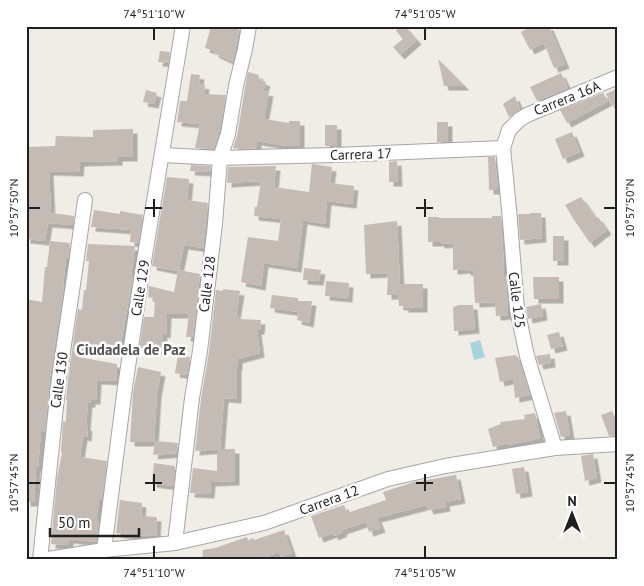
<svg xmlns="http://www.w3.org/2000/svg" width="644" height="586" viewBox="0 0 644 586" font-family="'PT Sans',sans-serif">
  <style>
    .water { fill: #a7d5dd }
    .building { fill: #c5bbb5; filter: url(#shadow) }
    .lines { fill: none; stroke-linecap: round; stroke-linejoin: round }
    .street-casing { stroke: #a6a6a6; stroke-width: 16 }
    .street { stroke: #fff; stroke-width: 14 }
    .ticks { fill: none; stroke: #1f1f1f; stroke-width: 2 }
    .labels { text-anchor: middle; stroke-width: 5; stroke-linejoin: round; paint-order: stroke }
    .street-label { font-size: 14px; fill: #1f1f1f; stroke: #fff }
    .neighbourhood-label { font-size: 15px; font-weight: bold; fill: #525252; stroke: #fff }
    .neatline { fill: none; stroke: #1f1f1f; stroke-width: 2 }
    .ticks-label { font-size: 12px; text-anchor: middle; fill: #1f1f1f }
  </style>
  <defs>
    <filter id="shadow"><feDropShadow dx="4.5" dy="4.5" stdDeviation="0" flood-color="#0004"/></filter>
  </defs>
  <rect width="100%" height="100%" fill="#f0ece6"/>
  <path class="water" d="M480,340L485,357L474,360L470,343Z"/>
  <g class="building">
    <path d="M211,26H240L233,62L214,53L215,51L205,48Z"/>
    <path d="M401,26H405L417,40L400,55L393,47L403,39L396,31Z"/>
    <path d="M532,26H549L565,64L554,68L544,43L530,50L521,32Z"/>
    <path d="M160,51L170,52L168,63L158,62Z"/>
    <path d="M438,59L465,86H444Z"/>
    <path d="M248,72L259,75L258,79L266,82L263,91L269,92L264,119L289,123V121H300V146H287L257,141V148L241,149L233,148L237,136L245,88Z"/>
    <path d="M561,73L568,88L537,101L530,87Z"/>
    <path d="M191,74L200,75L199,84L205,85L204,94L226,95L219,132L214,149L195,148L200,124L177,122L180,101H187Z"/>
    <path d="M618,88V114L606,94Z"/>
    <path d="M146,90L157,93L154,104L143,102Z"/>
    <path d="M603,93L608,101L567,123L560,110Z"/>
    <path d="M515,96L520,109L509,117L503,104Z"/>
    <rect x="437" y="122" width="11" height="20"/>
    <rect x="325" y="125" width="12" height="21"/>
    <path d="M133,129V157H118V161L80,162L79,172L49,171L51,213L74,216L73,225L48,223L45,241L26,239V147L55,146L56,136L93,137V130Z"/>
    <path d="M572,132L580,152L563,159L555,139Z"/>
    <path d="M488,157H495L498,190H489Z"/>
    <path d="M397,161L398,182H389V162Z"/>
    <path d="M312,164L332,167L330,183L354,186L352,204L327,201L325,224L303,220L297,268L264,263L261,286L241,282L248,237L278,241L281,219L254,216L255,207H257L261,181L227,183L228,167L276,166L274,187L309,192Z"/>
    <path d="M191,165L211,166L210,172L190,171Z"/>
    <path d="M167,177L189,179L187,200L208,203L203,248L184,245L179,270L200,274L193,337H186L189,314H167L166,334L163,333L162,351L139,350L144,317H154L155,298L148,297L149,286L174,292L178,271L152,266Z"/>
    <path d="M581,197L596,218L598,217L607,230L590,243L574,220L565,205Z"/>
    <path d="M94,210L120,214V211L143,215L138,243L130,242L131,230L91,227Z"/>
    <path d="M530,213H541L542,238L520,240L518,214H530Z"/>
    <path d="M492,216H501L503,250L504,276H506L508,315L496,316L495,302L475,303L473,271H466V269L453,270V243L440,244V242H428V217H439V218H492Z"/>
    <path d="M397,221L400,284H423V308H404V306H399L398,295H387L388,273L366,274L364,225Z"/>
    <rect x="553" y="236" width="11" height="25"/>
    <path d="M50,241L70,243L68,258H66L63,287H64L50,377L45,432H41L38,467H36L34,502H26V299L42,302L45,267H47Z"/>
    <path d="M88,244L135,246L131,277H133L120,348L79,346L78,357L117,364V381L97,380L96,400H91V403H88L86,426L88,427L87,437L83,436L80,456L81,457L107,461L102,500H99L96,521H99L96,542L69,539V545L51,544L57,478L62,453L61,452L63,421L66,422L67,400H66L68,379L78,309L82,310L84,290H86L89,261H86Z"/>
    <path d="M304,268L321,270L319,281L303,280Z"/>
    <path d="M533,277H559V299H534Z"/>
    <path d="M326,281L349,283L348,298L325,296Z"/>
    <path d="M223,289L240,291L236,316H239L238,319L261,320L260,330H257L260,353L238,359V366H237V399L224,398L220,449L195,451L201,399L209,352L216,290L223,291Z"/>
    <path d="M272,295L298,298V301H312L309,323L297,320L298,312L270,308Z"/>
    <path d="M541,304L543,316L528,319L526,307Z"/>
    <path d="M459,305H473L475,329L454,331L453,307Z"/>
    <path d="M559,332L563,346L551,349L547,335Z"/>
    <path d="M550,354L551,363L539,365L536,356Z"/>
    <path d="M178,355L190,357L187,375L175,373Z"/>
    <path d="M516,355L519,359L530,395L515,398L513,379L500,382L495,358Z"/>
    <path d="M138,367L161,372L157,393L154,442H130L133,392Z"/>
    <path d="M566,411L570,435L561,437L554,413Z"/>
    <path d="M612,411L618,425V435L609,436L601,415Z"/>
    <path d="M535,413L540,438L508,445L507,443L493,447L488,429L501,424L500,422L525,419L524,415Z"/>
    <path d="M155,441L178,443L177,453L153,455Z"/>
    <path d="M217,449H235V481L211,482L210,494L190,493L193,468L217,471Z"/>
    <path d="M593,454L597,478L585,481L581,456Z"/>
    <path d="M154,463L175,466L173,486L152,483Z"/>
    <path d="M524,467L528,492L516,494L512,469Z"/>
    <path d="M456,475L461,499L445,502L446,507L429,510L427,505L377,518L381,528L369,532L366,522L342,530L343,532L334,536L333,533L319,538L311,516L344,505L347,513L386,500L383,492L414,482Z"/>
    <path d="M120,500L142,503L141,516L157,517L156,536L138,535L137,536L116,533Z"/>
    <path d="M284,530L292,553L281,557L279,552L258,560H202L203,550L215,548L247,537L248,540L254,538V540Z"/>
  </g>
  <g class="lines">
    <defs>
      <g id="street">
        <path d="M162,155L220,158L335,155L503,148"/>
        <path d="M555,448L527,356L517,309L509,209L503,148L509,130L519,120L527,115L618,77"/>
        <path d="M175,543L192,398L200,351L215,224L220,158L228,134L236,86L245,49L249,26"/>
        <path d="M104,550L125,387L142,273L183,26"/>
        <path d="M40,560L59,378L76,264L85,200"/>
        <path d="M42,560L104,550L175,543L264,523L388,479L445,466L555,448L618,444"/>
      </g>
    </defs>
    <use href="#street" class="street-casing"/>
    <use href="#street" class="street"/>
  </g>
  <path class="ticks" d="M154,28V40M425,28V40M154,199V217M425,199V217M28,208H40M145,208H162M416,208H433M604,208H616M154,474V491M425,474V491M28,483H40M145,483H162M416,483H433M604,483H616M154,546V558M425,546V558"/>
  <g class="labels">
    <g class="street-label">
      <text transform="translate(567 98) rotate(-22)" y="5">Carrera 16A</text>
      <text transform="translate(361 154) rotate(-2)" y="5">Carrera 17</text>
      <text transform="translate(207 284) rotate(-83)" y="5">Calle 128</text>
      <text transform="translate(140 288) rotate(-81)" y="5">Calle 129</text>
      <text transform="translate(517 300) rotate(83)" y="5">Calle 125</text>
      <text transform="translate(59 380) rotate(-82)" y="5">Calle 130</text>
      <text transform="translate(329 500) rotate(-20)" y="5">Carrera 12</text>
    </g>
    <g class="neighbourhood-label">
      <text x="131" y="355">Ciudadela de Paz</text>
    </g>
  </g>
  <rect width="644" height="586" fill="none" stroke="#ffffff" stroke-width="55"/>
  <g transform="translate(572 514)" stroke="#ffffff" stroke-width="4" paint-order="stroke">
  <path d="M0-4L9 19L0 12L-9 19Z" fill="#1f1f1f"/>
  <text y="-8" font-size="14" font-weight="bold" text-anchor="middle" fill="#1f1f1f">N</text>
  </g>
  <path d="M50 528v8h89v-8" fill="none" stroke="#1f1f1f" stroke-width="2.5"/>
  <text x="58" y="528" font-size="15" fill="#1f1f1f" stroke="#ffffff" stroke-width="4" paint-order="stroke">50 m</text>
  <rect x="28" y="28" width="588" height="530" class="neatline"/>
  <g class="ticks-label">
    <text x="154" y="18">74°51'10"W</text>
    <text x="425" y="18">74°51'05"W</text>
    <text transform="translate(14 208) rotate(-90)" y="4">10°57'50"N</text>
    <text transform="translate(630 208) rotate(-90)" y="4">10°57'50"N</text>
    <text transform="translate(14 483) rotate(-90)" y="4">10°57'45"N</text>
    <text transform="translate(630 483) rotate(-90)" y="4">10°57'45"N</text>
    <text x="154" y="577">74°51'10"W</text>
    <text x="425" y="577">74°51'05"W</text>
  </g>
</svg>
